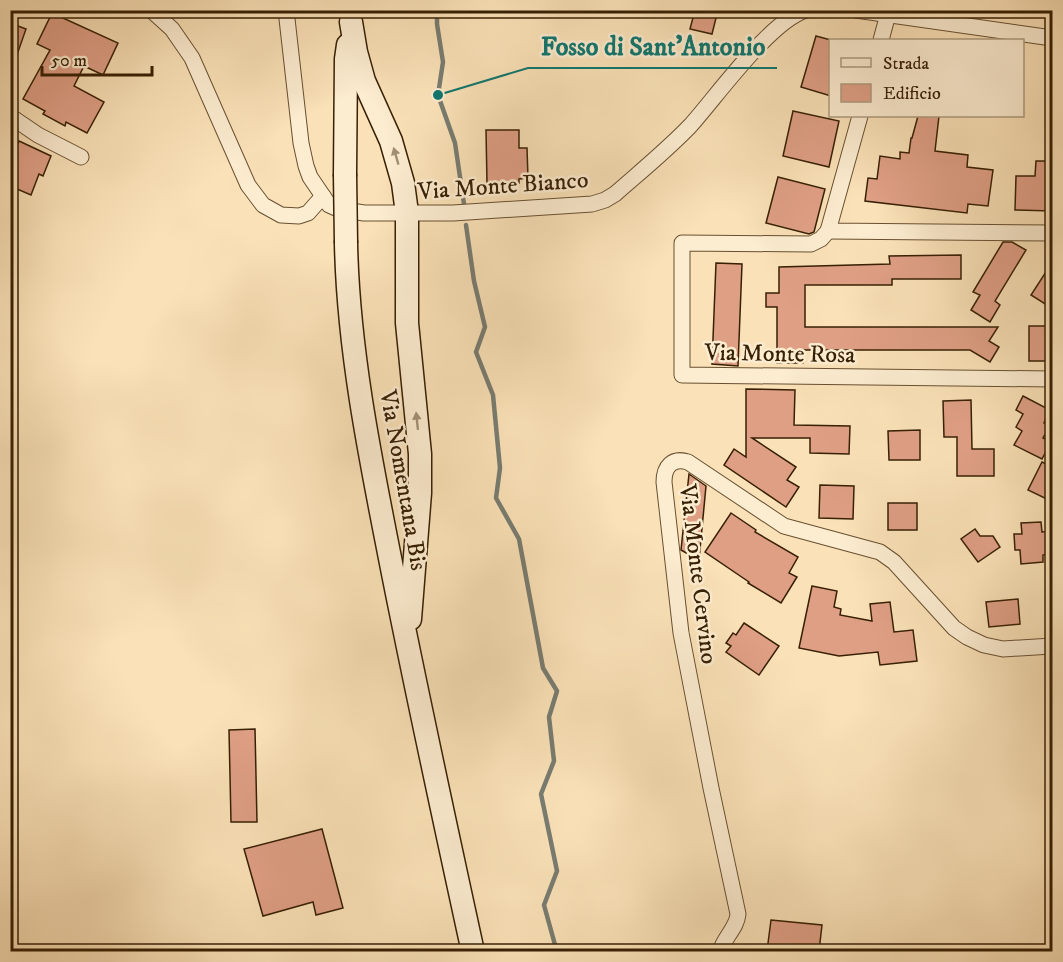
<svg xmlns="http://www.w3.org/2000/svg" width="1063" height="962" viewBox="0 0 1063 962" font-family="'IM FELL DW Pica',serif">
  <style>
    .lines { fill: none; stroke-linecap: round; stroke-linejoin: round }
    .stream { stroke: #787c71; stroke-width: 4.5 }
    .building { fill: #df9f85; stroke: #372004; stroke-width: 1.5 }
    .minor-casing { stroke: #685031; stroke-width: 17 }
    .secondary-casing { stroke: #372004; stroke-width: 25 }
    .minor { stroke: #fcecd0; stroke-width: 15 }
    .secondary { stroke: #fcecd0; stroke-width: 22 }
    .secondary-bridge-casing { stroke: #372004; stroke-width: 25; stroke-linecap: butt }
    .secondary-bridge { stroke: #fcecd0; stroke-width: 22 }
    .oneway { fill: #a39074 }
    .labels { text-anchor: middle; stroke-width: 5; stroke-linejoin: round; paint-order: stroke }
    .street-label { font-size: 24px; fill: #372004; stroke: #fcecd0 }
    .leader { fill: none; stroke: #0f766e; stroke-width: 2 }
    .callout-dot { fill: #0f766e; stroke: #fcecd0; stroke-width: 2 }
    .callout-label { font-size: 26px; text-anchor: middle; font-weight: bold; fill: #0f766e; stroke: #fcecd0; stroke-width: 5; stroke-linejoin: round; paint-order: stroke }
  </style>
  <rect width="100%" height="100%" fill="#fae1b7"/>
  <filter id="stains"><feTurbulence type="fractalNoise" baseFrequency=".00333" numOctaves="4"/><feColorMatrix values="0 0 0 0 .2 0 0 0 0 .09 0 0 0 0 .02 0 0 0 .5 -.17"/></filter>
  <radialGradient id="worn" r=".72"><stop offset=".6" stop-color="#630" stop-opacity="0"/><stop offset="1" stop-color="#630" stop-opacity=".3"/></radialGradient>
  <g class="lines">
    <g class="stream">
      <path d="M437,10V24L443,62L438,95L455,143L464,204"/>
      <path d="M466,225L474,281L485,327L476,352L493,395L500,468L496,498L519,539L543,668L557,691L549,717L554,761L541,794L557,871L544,905L557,952"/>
    </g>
  </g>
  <g class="building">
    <path d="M695,10H718L712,34L690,29Z"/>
    <path d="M52,13L118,43L103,75L84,66L74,86L104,102L87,133L66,122L65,126L43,114L45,111L23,99L50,50L37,44Z"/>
    <path d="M10,23L26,29L12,69L10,68Z"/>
    <path d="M816,36L831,40V96L801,87Z"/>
    <path d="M793,111L839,121L829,167L783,156Z"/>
    <path d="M918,116H939L935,151L968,155L967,167L993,170L988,206L968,204L967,213L865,201L868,178L877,179L880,156L900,159V152L909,153L911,138H912Z"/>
    <path d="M486,130H519V148H527L528,178L519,179V183H487Z"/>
    <path d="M19,141L51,156L43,176L39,174L31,195L10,186V160Z"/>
    <path d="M1036,161H1053V211L1015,210L1016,176H1035Z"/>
    <path d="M778,177L825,189L814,232L809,234L766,223Z"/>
    <path d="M1003,242H1012L1026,250L995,301L1000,305L990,322L971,310L980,295L973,292Z"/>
    <path d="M961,255V279H892V285H805V327H998L989,341L999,347L990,362L970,350H803V363H777V307H766V293H779V267L890,264L889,256Z"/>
    <path d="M1053,261V309L1031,295Z"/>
    <path d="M716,263L742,264L738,366L712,364Z"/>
    <rect x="1029" y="326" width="24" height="35"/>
    <path d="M746,389L795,390L794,425L850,426L849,454L810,453V438H752L796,467L787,480L799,487L786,507L724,465L734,449L746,457Z"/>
    <path d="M1023,396L1050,410L1044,423L1050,426L1043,438L1051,442L1042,459L1014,445L1022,431L1016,427L1023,414L1016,410Z"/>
    <path d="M971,400L972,449H994V476H957V437H944L943,401Z"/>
    <path d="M920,430V460H889L888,431Z"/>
    <path d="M1042,462L1053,467V502L1028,490Z"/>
    <path d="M689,474L706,486L699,560L681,550Z"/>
    <path d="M820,485L854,486L853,519L819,518Z"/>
    <rect x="888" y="503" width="29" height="27"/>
    <path d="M731,513L756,530L755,532L798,557L789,573L797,577L781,603L748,583L749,582L705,552Z"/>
    <path d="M1041,522L1042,532L1053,531V549L1046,550L1047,554L1043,555V562L1021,564L1020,550H1015L1014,534H1022L1021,523Z"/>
    <path d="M975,529L980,536H993L1000,547L978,562L961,539Z"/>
    <path d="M812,586L837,591L834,607L841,609L840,615L872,621L870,604L890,602L894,632L913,630L917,661L880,665L878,652L839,656L799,648Z"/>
    <path d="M1018,599L1020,624L989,627L986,602Z"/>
    <path d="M744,623L779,646L759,675L726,652L731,646L726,643L733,633L736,635Z"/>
    <path d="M255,729L257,822H231L229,730Z"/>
    <path d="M322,829L343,908L316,915L313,902L263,916L244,849Z"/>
    <path d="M771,920L822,925L819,951H767Z"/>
  </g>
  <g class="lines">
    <defs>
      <g id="minor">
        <path d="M151,10L172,29L192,58L248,185L263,205L281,215L299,216L308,213L323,196"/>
        <path d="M286,10L301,143L306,166L310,177L329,205L338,209L364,213H453L592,204L605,200L615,194C640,172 667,150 690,126C717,96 770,21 806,10"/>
        <path d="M856,10L1052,38"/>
        <path d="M881,40L888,14"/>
        <path d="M10,116L38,135L81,157"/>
        <path d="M860,116L828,231L1052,233"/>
        <path d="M828,231L821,239L811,244L682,243V375L1052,379"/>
        <path d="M720,952C724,937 737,928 738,914L711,788L681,633L664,482C664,467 672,457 688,462L784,526L880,552L894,562L954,628L967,637L984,645L1003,649L1052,646"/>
      </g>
      <g id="secondary">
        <path d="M351,22L356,52L364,81L391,141L403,183L407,213V323L420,454V493L410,619"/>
        <path d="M345,174L346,59L348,45"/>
        <path d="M346,243C348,346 369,452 389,553C415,686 444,819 473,952"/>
      </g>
    </defs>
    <use href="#minor" class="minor-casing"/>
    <use href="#secondary" class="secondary-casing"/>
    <use href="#minor" class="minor"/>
    <use href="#secondary" class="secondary"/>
    <defs>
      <path id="secondary-bridge" d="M345,174L346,243"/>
    </defs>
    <use href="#secondary-bridge" class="secondary-bridge-casing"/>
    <use href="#secondary-bridge" class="secondary-bridge"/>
  </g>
  <defs><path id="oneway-solid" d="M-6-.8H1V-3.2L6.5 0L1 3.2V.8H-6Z" transform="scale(1.5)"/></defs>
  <g class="oneway">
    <use href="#oneway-solid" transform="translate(396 156) rotate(-106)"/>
    <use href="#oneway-solid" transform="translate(417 421) rotate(-96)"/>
  </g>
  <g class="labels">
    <g class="street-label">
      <text transform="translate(503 185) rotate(-4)" y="8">Via Monte Bianco</text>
      <text transform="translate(780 353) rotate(1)" y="8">Via Monte Rosa</text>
      <text transform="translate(404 480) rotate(80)" y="8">Via Nomentana Bis</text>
      <text transform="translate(699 574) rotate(83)" y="8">Via Monte Cervino</text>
    </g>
  </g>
  <path class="leader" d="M438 95L528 68H777"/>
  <circle class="callout-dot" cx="438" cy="95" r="6"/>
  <g class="callout-label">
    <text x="653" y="55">Fosso di Sant'Antonio</text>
  </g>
  <rect width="1063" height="962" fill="none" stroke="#fae1b7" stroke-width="36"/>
  <rect x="12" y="12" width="1039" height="938" fill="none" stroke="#372004" stroke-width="3"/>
  <rect x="18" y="18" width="1027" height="926" fill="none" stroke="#372004" stroke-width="1.5"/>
  <rect x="829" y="39" width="195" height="78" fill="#fcecd0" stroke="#ad9a7e" stroke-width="1.5"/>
  <rect x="841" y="58" width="30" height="9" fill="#fcecd0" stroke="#ad9a7e" stroke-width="1.5"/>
  <text x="883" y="69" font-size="18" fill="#372004">Strada</text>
  <rect x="841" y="84" width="30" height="18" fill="#df9f85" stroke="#ad9a7e" stroke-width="1.5"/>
  <text x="883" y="99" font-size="18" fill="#372004">Edificio</text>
  <path d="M42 66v9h110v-9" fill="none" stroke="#372004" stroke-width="3"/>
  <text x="51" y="66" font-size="18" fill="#372004" stroke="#fcecd0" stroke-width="4.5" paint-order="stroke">50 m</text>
  <rect width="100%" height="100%" filter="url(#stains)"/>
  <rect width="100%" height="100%" fill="url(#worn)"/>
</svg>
